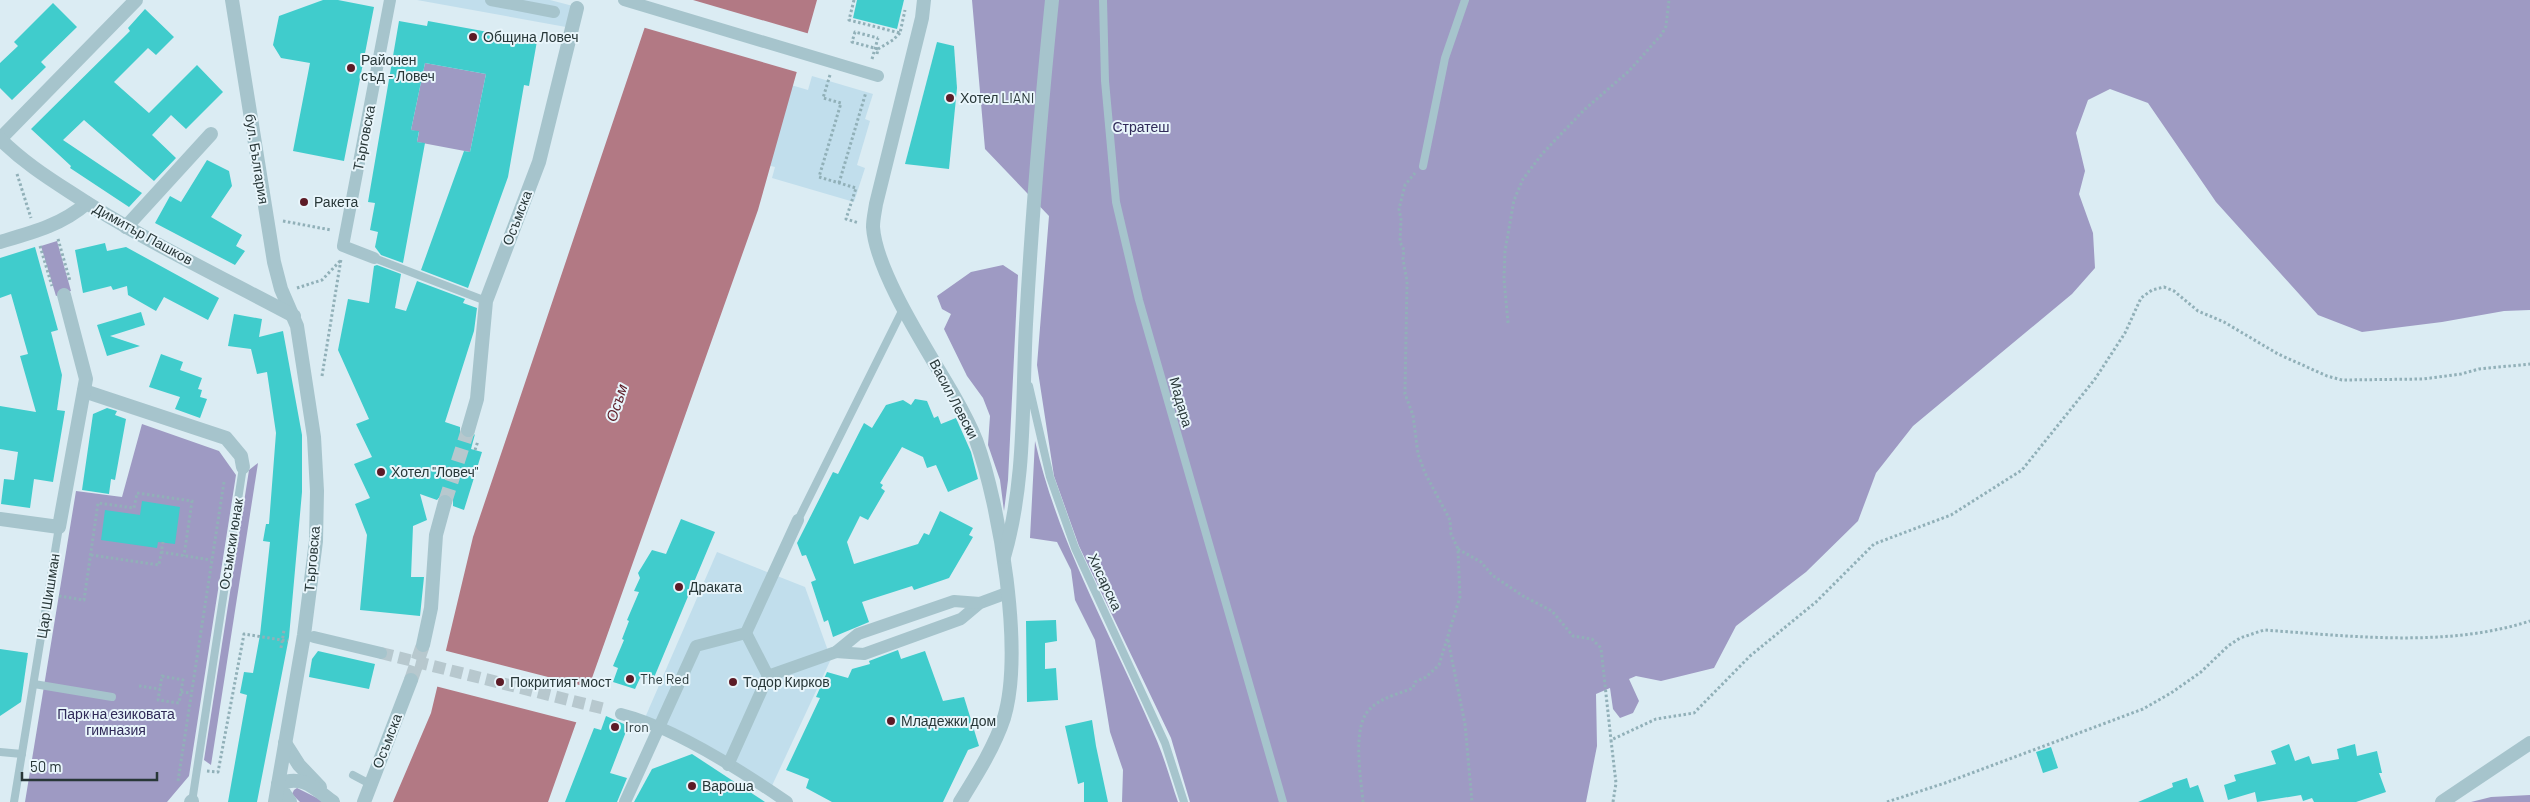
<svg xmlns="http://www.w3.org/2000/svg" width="2530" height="802" viewBox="0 0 2530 802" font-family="Barlow,sans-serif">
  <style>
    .green { fill: #9e9ac3 }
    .plaza { fill: #c1deec }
    .water { fill: #b27984 }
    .pier { fill: #dbecf3 }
    .building { fill: #40cccc }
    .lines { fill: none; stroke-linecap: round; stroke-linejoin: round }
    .pedestrian-tunnel { stroke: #b7c8ce; stroke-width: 12; stroke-dasharray: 12 6; stroke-linecap: butt }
    .minor-tunnel { stroke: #b7c8ce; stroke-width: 14; stroke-dasharray: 14 7; stroke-linecap: butt }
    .path { stroke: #91b0b8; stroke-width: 3; stroke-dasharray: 2.5 2.5; stroke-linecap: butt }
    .service { stroke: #a6c4cc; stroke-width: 8 }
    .pedestrian { stroke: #a6c4cc; stroke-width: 12 }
    .minor { stroke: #a6c4cc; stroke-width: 14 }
    .tertiary { stroke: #a6c4cc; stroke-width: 14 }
    .path-bridge { stroke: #91b0b8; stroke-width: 3; stroke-dasharray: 2.5 2.5; stroke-linecap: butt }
    .pedestrian-bridge { stroke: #a6c4cc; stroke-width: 12 }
    .poi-dot { fill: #5c1b26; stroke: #e8f5fb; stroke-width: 2 }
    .labels { text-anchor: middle; stroke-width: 4; stroke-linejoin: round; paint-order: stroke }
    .poi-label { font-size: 14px; fill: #283738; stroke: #e8f5fb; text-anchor: start }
    .park-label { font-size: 14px; fill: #302a58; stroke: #e8f5fb }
    .street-label { font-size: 14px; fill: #283738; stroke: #e8f5fb }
    .water-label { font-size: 15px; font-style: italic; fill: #5c1b26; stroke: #e8f5fb }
  </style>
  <rect width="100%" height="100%" fill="#dbecf3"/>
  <g class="green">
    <path d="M972,0H2530V310L2504,311L2442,322L2362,332L2318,315L2216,202L2148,103L2110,89L2088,100L2076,133L2085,171L2079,194L2093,233L2095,268L2072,294L1913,426L1876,473L1858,521L1806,572L1736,626L1714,668L1661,681L1636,676L1629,679L1639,701L1633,713L1620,718L1613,709L1610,688L1596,694L1597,746L1586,802H1190L1171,738L1079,546L1054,476L1037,365L1049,216L985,149Z"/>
    <path d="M425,63L486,74L470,152L417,142L419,132L411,130Z"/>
    <path d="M57,241L71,291L56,296L41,246Z"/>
    <path d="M1003,265L1018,275L1008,480L1004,511L1000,480L988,445L990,416L983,398L967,376L944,329L951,314L942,309L937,296L971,272Z"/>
    <path d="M142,424L219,451L236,475L189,776L167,802H25L76,491L122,497Z"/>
    <path d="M1035,441C1059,547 1115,641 1157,741C1165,760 1171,782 1178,802H1122L1123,770L1110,732L1095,640L1075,600L1071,570L1057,542L1030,538Z"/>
    <path d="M258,463L211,765L204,760L249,470Z"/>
    <path d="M297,788L325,802H300L292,794L294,790Z"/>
    <path d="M2530,795V802H2471L2491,797Z"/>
  </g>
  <g class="plaza">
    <path d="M417,0H550L573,6L566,27Z"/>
    <path d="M812,76L873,94L865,119L870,121L857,165L865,168L854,202L772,178L775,167L767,165L791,85L808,90Z"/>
    <path d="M717,552L805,587L831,659L770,790L644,720Z"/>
  </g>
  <path class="water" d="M654,0H817L758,210L548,802H393L431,713L473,537Z"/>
  <g class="pier">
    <path d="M651,0H693L810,34L800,73L642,27Z"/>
    <path d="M443,650L591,688L579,723L435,686Z"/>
  </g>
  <g class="building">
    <path d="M323,0H338L374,7L344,161L293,151L310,63L281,58L273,45L279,16Z"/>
    <path d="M857,0H904L897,29L853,18Z"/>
    <path d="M53,3L77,27L41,62L46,67L12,100L0,88V63L18,46L14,42Z"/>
    <path d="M145,9L174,37L156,55L148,48L114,82L149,113L197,65L223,92L186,129L171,115L152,135L176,158L154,181L84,120L63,140L142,193L129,207L70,168L71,166L31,129L130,31L128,28Z"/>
    <path d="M399,21L427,26L428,21L537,41L529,86L524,85L508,177L468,288L421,270L464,151L470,152L486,74L425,63L411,130L419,131L417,142L425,143L403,263L381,255L375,247L378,232L370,230L375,203L368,202Z"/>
    <path d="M937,42L954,46L957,88L949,169L905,164Z"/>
    <path d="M207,160L229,171L232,186L211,217L242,235L236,246L245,251L235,265L155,223L170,196L181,202Z"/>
    <path d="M105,243L107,251L126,247L219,298L208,320L164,297L156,311L128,295L127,286L113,290L111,286L83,293L75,250Z"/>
    <path d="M35,247L58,330L51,332L62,375L57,410L65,411L53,482L34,479L30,508L1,504L4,479L14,480L18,452L0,449V406L36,412L20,356L28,354L11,294L0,298V258Z"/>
    <path d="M377,265L401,274L395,308L406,311L417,281L465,299L463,303L477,308L474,331L445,422L460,427V433L465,438H471L475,434L471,449L482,452L464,510L453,506V499L448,494H442L437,500L420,494L427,520L413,526L411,577H424L420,616L360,610L367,535L355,504L370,498L354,464L372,457L356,424L369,419L338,350L348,299L369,303L374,266Z"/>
    <path d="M141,312L145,325L110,336L140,346L107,356L97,325Z"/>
    <path d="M234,314L262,319L259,337L283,331L302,435V492L289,637L257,802H228L247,695L240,693L244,672L253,673L260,635L270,542L263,541L266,524H269L276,433L267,372L257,374L251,349L228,346Z"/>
    <path d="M161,354L183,362L180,370L202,378L198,389L202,390L200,397L207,399L200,418L175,409L180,397L149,387Z"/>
    <path d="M915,399L927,401L934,418L938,416L941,424L956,418L971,452L978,479L948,492L936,465L927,468L923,457L902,447L880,483L883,485L881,488L885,491L868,520L860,516L847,542L854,564L918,544L924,533L929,535L940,511L973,528L969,535L973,537L949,578L914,590L912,586L862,602L869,622L833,637L828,620L824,622L811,582L816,580L806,555L802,556L797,543L833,472L838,474L864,423L872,428L886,405L903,400L911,405Z"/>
    <path d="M107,408L117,411L115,415L126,419L115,480L111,479L109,494L82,490L93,414Z"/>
    <path d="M142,501L180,507L175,544L158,542L157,548L101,540L105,510L140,515Z"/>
    <path d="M681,519L715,532L653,680L641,676L635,689L613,682L618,668L613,666L624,640L622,639L629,621L627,620L639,592L634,591L640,578L638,573L652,550L666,554Z"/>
    <path d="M1056,620L1057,641L1045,643V669L1056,668L1058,700L1027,702L1026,621Z"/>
    <path d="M0,649L28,653L21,702L0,716Z"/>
    <path d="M898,650L901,659L925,651L943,701L964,697L979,746L968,750L943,802H832L806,788L809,779L786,770L820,698L816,697L827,672L848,678L852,669L870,664L869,661Z"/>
    <path d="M318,651L375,664L369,689L309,677L312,659Z"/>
    <path d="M606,716L624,724L627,729L610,773L627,778L617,802H565L594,728L601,730Z"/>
    <path d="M1092,720L1096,746L1108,802H1084V782L1078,784L1065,726Z"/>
    <path d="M2289,744L2295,761L2309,756L2312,764L2339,759L2337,749L2355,744L2357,756L2377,751L2382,773H2379L2386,792L2356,802H2314L2312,798L2303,801L2301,795L2257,802L2255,792L2228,800L2224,785L2236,781L2234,775L2276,764L2271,751Z"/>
    <path d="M2051,747L2058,768L2043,773L2036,752Z"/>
    <path d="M692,754L765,802H634L652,769Z"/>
    <path d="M2187,778L2190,788L2198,785L2204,802H2138L2173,787L2172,783Z"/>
  </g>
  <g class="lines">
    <path class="pedestrian-tunnel" d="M381,653L605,709"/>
    <g class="minor-tunnel">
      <path d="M445,502L468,430"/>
      <path d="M411,680L423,645"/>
    </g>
    <g class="path">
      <path d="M854,0L849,20L900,33L905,10"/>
      <path d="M878,49L852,42L855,32L878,38"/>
      <path d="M877,54L878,49L893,40L900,33"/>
      <path d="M830,75L823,98L841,103L819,177L856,188L846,219L859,223"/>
      <path d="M17,174L31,218"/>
      <path d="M839,183L866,92"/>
      <path d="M283,221L331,230"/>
      <path d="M58,239L70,281"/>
      <path d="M40,246L52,286"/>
      <path d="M297,288L322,280L341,260"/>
      <path d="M1508,323L1504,279L1505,251L1514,200L1523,179L1542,154L1584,110L1629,71L1662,34L1666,26L1669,0"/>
      <path d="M322,376L341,259"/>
      <path d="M475,450L478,441"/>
      <path d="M1458,549L1481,562L1492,575L1523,596L1552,611L1573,636L1592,639L1601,648L1611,740"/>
      <path d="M161,552L211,560"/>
      <path d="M91,555L159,565L163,542"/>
      <path d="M59,596L84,600L98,503L134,508L137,493L192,501L184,556"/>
      <path d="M1448,640L1465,724L1472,802"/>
      <path d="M281,648L284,630"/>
      <path d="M162,676L183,680L179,703L158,700Z"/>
      <path d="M139,686L160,689"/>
      <path d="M181,692L191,693"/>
      <path d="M207,771L218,772L244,634L288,641"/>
      <path d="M178,781L224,482"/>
      <path d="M1363,802C1361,778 1351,724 1371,708C1382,697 1399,694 1413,688L1415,682L1426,677L1439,665L1460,597L1458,549L1451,534L1450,520L1425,473L1418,454L1413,415L1405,394L1407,281L1403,259L1404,250L1400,242L1401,219L1399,209L1405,185L1415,173"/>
      <path d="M1613,802L1616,783L1611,740L1656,719L1694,713L1750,656L1816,602L1874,544L1951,515L2022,470L2095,379L2125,333L2141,298L2152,290L2164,287L2174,291L2198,311L2224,322L2278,354L2327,376L2342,380L2423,379L2461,374L2479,369L2530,364"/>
      <path d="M1887,802L1945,783L2143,709L2171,693L2201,672L2228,646L2240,638L2264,630C2350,636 2447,648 2530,621"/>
    </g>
    <g class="service">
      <path d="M1103,0L1105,81L1116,202L1139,300L1283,802"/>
      <path d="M1423,166L1445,58L1465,0"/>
      <path d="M374,258L486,301"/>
      <path d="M1029,386L1050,477L1075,548L1165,743L1184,802"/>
      <path d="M798,520L904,307"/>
      <path d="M34,684L112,697"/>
      <path d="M0,752L22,754"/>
      <path d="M353,775L370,784"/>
      <path d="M14,802L59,527"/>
      <path d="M192,802L243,467"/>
    </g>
    <g class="pedestrian">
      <path d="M491,0L554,12"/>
      <path d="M374,258L343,246L390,0"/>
      <path d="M314,637L381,653"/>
      <path d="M836,652L864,654L961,619L980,603L1007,593"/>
      <path d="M768,676L836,652L858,634L954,601L980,603"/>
      <path d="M621,714C673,727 742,771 787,802"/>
      <path d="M728,765L768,676L746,633"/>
      <path d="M625,802L696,646L746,633L798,520"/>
    </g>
    <g class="minor">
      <path d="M924,0L922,18L876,204C875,211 873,219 873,227C876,273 930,354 954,396C962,410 970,425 976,440C1000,506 1024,651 1004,718C994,748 976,776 960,802"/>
      <path d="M0,139L136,0"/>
      <path d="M126,227L211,134"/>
      <path d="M0,242C31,233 62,225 87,203"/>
      <path d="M84,391L226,438L241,456L243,467"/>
      <path d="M468,430L477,399L486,301L539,162L577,8"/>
      <path d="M0,519L59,527L86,379L64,295"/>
      <path d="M1004,557C1026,482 1022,402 1026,324C1032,216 1041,108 1052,0"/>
      <path d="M423,645L431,608L436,535L445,502"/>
      <path d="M285,743L299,765L320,787"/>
      <path d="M191,802L192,801"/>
      <path d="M290,802L278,784C303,774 314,788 333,802"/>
      <path d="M364,802L411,680"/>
      <path d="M2442,802L2530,743"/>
    </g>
    <g class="tertiary">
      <path d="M232,0L274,262L281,289L297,326L314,437L317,491L316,541L304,635L275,802"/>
      <path d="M0,139C21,160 45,176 70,192C141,239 219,276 294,316"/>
    </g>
    <path class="path-bridge" d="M872,59L878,38"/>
    <path class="pedestrian-bridge" d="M624,0L878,76"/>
  </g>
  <g class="poi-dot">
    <circle cx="473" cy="37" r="5"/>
    <circle cx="351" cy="68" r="5"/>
    <circle cx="950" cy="98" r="5"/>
    <circle cx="304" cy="202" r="5"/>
    <circle cx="381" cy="472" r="5"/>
    <circle cx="679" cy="587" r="5"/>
    <circle cx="630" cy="679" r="5"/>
    <circle cx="500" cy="682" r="5"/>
    <circle cx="733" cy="682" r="5"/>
    <circle cx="891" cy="721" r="5"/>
    <circle cx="615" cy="727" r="5"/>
    <circle cx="692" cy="786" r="5"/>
  </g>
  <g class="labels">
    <g class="poi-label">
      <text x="483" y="42">Община Ловеч</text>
      <text x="361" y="65">Районен<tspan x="361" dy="16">съд - Ловеч</tspan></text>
      <text x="960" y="103">Хотел LIANI</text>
      <text x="314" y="207">Ракета</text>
      <text x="391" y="477">Хотел "Ловеч"</text>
      <text x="689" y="592">Драката</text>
      <text x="640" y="684">The Red</text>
      <text x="510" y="687">Покритият мост</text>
      <text x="743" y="687">Тодор Кирков</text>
      <text x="901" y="726">Младежки дом</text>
      <text x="625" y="732">Iron</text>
      <text x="702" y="791">Вароша</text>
    </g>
    <g class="park-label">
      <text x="1141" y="132">Стратеш</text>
      <text x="116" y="719">Парк на езиковата<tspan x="116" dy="16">гимназия</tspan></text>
    </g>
    <g class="street-label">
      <text transform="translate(364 138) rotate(-79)" y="5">Търговска</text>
      <text transform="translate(257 159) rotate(81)" y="5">бул. България</text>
      <text transform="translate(517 218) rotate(-69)" y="5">Осъмска</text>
      <text transform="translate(143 234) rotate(29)" y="5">Димитър Пашков</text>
      <text transform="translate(954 399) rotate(62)" y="5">Васил Левски</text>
      <text transform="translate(1181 402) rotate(74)" y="5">Мадара</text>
      <text transform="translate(231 544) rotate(-81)" y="5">Осъмски юнак</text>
      <text transform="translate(312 559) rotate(-85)" y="5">Търговска</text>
      <text transform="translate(1105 582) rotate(65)" y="5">Хисарска</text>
      <text transform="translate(48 596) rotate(-81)" y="5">Цар Шишман</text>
      <text transform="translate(387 741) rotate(-69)" y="5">Осъмска</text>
    </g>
    <g class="water-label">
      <text transform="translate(617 403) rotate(-72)" y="5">Осъм</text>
    </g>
  </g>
  <path d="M22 772v8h135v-8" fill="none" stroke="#283738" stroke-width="2.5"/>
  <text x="30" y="772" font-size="15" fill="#283738" stroke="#e8f5fb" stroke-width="4" paint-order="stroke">50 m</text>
</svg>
